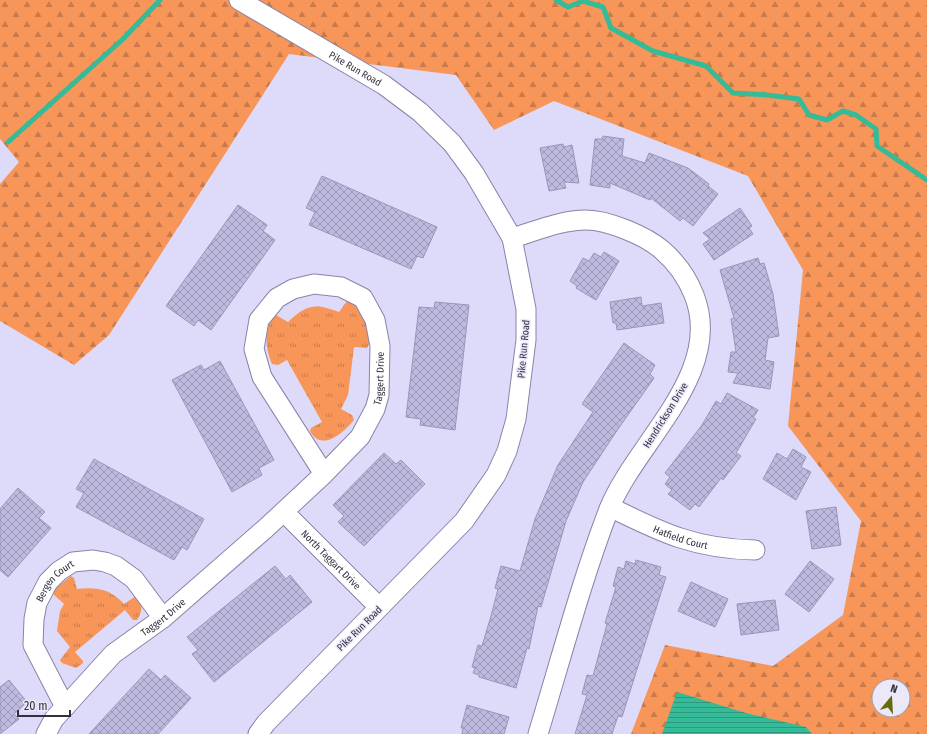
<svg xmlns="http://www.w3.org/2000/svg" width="927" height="734" viewBox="0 0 927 734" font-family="'Fira Sans Condensed',sans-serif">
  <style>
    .grass { fill: url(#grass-tufts) }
    .forest { fill: url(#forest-firs); fill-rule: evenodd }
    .water { fill: url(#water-rules) }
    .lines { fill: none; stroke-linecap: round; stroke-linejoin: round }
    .stream { stroke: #34bb98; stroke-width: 5 }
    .building { fill: url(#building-cross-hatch); stroke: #9a95ba }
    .minor-casing { stroke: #8984a8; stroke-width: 21 }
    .minor { stroke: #fff; stroke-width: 19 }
    .labels { text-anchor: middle; stroke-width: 3; stroke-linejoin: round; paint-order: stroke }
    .street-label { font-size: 10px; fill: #32303f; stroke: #ebe9f9 }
  </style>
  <defs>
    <pattern id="grass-tufts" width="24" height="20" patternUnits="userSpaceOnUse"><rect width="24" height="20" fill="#f89558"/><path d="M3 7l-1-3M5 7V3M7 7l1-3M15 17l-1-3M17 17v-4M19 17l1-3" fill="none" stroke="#c97a4a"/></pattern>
    <pattern id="forest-firs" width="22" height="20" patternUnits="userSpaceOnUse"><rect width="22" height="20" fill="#f89558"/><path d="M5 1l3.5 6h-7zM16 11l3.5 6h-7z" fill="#c97a4a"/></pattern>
    <pattern id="water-rules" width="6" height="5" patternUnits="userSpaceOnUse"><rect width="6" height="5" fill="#34bb98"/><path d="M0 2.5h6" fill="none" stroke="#2d987d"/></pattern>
    <pattern id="building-cross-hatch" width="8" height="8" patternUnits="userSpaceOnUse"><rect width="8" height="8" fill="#beb9df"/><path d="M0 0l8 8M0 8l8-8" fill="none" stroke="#9b97b6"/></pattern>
  </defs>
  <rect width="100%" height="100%" fill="#dedafa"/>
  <g class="grass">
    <path d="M347,301C365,305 367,327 370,342L367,348L354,347L348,395L341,409L352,415L354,420C344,432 322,453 310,431L311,428L322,422L287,360L278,365L272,364C266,350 262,326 276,315L288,322C307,304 315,303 339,312Z"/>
    <path d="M71,576L74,578L77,589C97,587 110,589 124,604L136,596C143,604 143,611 137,620H133L125,610L75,652L83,661V663L76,668L62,663L60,660L70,647L57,631L60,611L64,604L52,593L53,590Z"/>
  </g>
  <path class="forest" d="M0,0H927V734H631L665,645L773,666L843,615L861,521L788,426L803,270L748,176L554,101L494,130L456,75L289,54L109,335L74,365L0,321V184L19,162L0,139ZM879,686H903V710H879Z"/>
  <path class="water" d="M677,692L746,713L806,727L812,734H662Z"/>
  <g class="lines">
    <g class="stream">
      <path d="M556,0L568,7L583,1L603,7L611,28L653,51L706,66L733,93L767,95L799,99L809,115L827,120L843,111L856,115L876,129L877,146L927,180"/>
      <path d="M8,142L122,40L160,0"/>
    </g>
  </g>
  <g class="building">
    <path d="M603,136L624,139L622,156L645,163L649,153L688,168L709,184L708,186L718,194L693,226L683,218L680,221L651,198L650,200L610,183V188L590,185L595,139H602Z"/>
    <path d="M563,144L564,147L572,145L579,183L564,182L566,188L549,191L540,148Z"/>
    <path d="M322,176L437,227L423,258L417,256L411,269L309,225L315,212L306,208Z"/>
    <path d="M238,205L267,225L263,231L275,240L211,330L198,320L194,326L166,306Z"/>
    <path d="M740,208L752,226L749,228L753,234L714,260L703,244L710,239L703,233Z"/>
    <path d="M604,252L619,261L596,300L576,288L577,286L570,281L583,258L589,261L594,253L601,257Z"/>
    <path d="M758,258L760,264L764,263L773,294L779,336L768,338L765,360L774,362L770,389L733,383L738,373L728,372L731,352H736L731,319L734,318L720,270Z"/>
    <path d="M641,297L642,306L661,303L664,323L617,330L616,323H613L610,302Z"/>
    <path d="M435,302L469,305L455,430L420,425L421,419L406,417L419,307L434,308Z"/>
    <path d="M624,343L655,365L650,374L654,378L616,432L583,482L566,521L541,607L538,606L529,649L527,648L516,688L479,677V675L473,673L475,668L472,667L478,645L482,646L491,616L498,589L495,588L501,566L520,571L535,519L558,465L593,412L582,404Z"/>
    <path d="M220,361L274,460L259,468L262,475L232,492L172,380L201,365L204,370Z"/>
    <path d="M727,393L758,410L753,418L756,419L736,453L741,456L723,480L721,478L699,507L695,504L690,510L668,494L672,490L665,484L670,477L665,473L702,425L716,401L721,404Z"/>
    <path d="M793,449L806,457L801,467L811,472L796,500L763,479L777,453L787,459Z"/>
    <path d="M384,453L396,464L401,460L425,484L364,546L338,522L344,516L333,505Z"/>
    <path d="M94,459L204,519L187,550L182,547L174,560L76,507L84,493L76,489Z"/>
    <path d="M18,488L45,512L39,518L51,528L8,577L0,570V509Z"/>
    <path d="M836,507L841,545L812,549L806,511Z"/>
    <path d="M636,560L661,567L659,575L666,577L622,717L618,716L612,734H575L587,695L582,694L587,675L593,676L607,624L605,623L616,587L613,586L618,567L624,569L626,561L635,564Z"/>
    <path d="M810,561L834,579L809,612L785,594Z"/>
    <path d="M275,566L286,579L290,575L312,602L214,682L192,654L198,650L187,637Z"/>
    <path d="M691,582L728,599L715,627L678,611Z"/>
    <path d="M775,600L779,630L741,635L737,604Z"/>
    <path d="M149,669L161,680L165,675L191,698L158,734H89Z"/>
    <path d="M9,680L27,702L14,714L19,719L0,734V687Z"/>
    <path d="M467,705L509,717L504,734H462L463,728H461Z"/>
  </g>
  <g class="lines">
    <defs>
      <g id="minor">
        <path id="s1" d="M239,0L384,85L420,112L452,143L474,173L512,238L526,309V340L516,419L507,451L496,475L464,521L266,723L258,734"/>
        <path d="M512,238C536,231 561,220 586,220C608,220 646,236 662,250C677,263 687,277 694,295C725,373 636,442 609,509C581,582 561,659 538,734"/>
        <path id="s2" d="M610,507C662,533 696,549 755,550"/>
        <path id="s3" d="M284,512L379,607"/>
        <path id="s4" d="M65,707L33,645L34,619L37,603L48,582L59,571L73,562L93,560L105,562L116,566L134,579L163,618"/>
        <path id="s5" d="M46,734L54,719L113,654L163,618L266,528L324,474L360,437L375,409L379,395L380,346L375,320L363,298L341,287L314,284L293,289L277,298L259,320L254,349L262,377L324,474"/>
      </g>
    </defs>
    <use href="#minor" class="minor-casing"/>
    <use href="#minor" class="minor"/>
  </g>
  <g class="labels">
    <g class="street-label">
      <text dy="4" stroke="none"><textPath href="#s1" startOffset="135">Pike Run Road</textPath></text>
      <text transform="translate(523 349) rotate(-85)" y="4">Pike Run Road</text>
      <text dy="4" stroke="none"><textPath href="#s5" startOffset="497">Taggert Drive</textPath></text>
      <text transform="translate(665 415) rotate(-58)" y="4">Hendrickson Drive</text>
      <text dy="4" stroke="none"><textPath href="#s2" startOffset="77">Hatfield Court</textPath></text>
      <text dy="4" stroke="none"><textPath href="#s3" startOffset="67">North Taggart Drive</textPath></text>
      <text dy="4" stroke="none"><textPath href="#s4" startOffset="141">Bergen Court</textPath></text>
      <text dy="4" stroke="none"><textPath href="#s5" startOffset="167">Taggert Drive</textPath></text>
      <text transform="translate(359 628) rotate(-45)" y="4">Pike Run Road</text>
    </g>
  </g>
  <g transform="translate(891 698) rotate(18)"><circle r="19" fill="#ebe9f9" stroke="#a19faf"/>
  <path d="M0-3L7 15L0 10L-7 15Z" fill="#686a08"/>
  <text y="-6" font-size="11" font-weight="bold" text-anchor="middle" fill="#32303f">N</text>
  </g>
  <path d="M18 710v6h52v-6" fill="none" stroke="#32303f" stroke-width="2"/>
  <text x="24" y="710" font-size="12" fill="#32303f" stroke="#ebe9f9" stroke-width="3" paint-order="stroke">20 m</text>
</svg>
